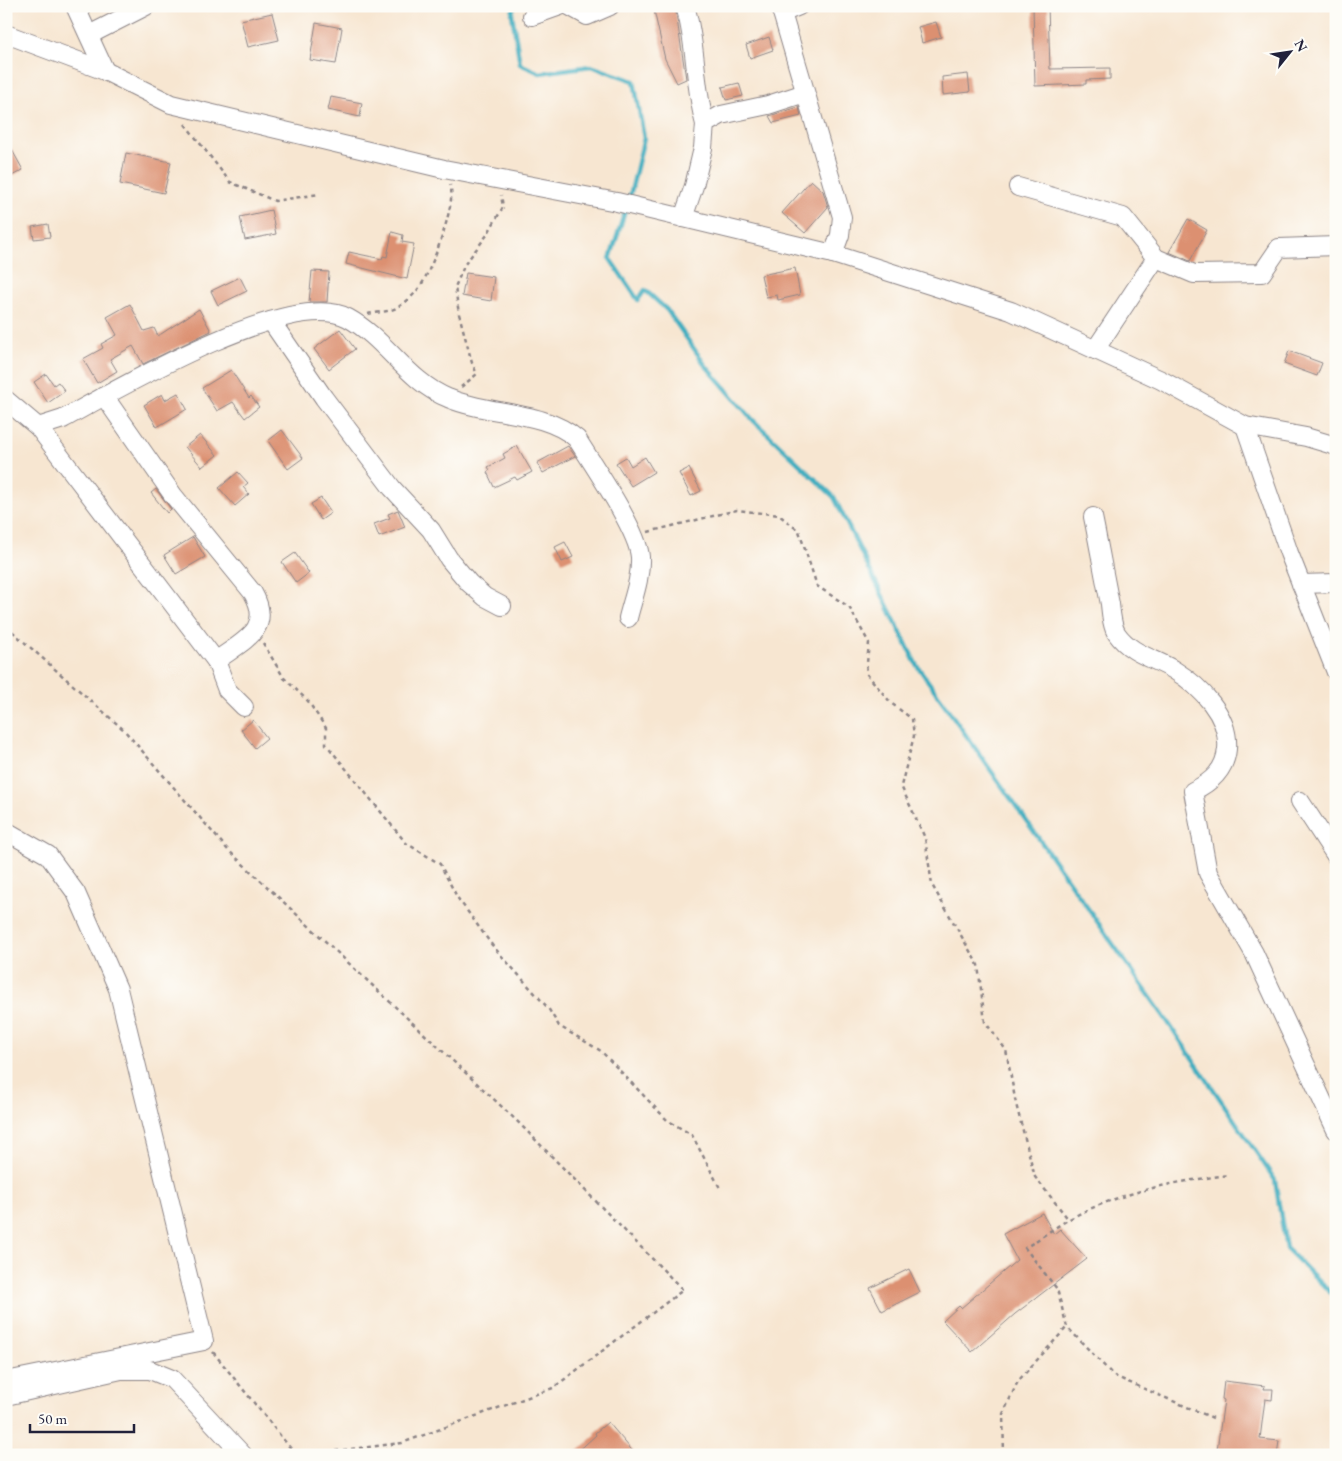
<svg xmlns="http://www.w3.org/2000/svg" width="1342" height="1461" viewBox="0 0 1342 1461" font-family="'EB Garamond',serif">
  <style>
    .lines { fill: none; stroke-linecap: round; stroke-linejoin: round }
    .stream { stroke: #42aec0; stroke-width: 4.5 }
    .building { fill: #dc9071 }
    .minor-casing { stroke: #8c8486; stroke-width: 20 }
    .path { stroke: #8c8486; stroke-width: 2.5; stroke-dasharray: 4 4; stroke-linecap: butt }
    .minor { stroke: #fff; stroke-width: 18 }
  </style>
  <rect width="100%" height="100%" fill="#fdfcf7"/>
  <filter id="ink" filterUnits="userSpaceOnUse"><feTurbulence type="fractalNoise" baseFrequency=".02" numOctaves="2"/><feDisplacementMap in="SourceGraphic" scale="10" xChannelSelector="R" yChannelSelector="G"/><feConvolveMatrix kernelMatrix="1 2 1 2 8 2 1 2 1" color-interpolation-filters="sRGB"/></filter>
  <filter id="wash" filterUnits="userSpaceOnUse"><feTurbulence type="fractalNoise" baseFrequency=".0096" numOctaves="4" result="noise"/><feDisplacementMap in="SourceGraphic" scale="20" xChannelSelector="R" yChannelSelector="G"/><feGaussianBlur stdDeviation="1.12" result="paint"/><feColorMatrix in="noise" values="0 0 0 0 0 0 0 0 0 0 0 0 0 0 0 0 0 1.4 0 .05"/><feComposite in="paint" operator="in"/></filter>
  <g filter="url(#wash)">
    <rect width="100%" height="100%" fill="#f7e6d1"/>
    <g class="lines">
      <g class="stream">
        <path d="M514,6L512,14L520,64L540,73L591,66L634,81L644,138L629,200"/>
        <path d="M626,208L610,259L638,300L645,290L667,310L706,366L753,420L834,497L916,664L1165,1018L1275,1180L1286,1248L1336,1298"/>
      </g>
    </g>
    <g id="blocks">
      <g class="building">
        <path d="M653,6H675L686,79L677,83L665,59Z"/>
        <path d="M1033,6H1048L1050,69L1110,68V79L1086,80V84L1035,86Z"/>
        <path d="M272,13L279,40L248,47L241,20Z"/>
        <path d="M936,22L941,37L922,43L918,27Z"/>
        <path d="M316,23L342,28L336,64L310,60Z"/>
        <path d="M769,37L773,50L750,58L746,45Z"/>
        <path d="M968,74L970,92L943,95L942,77Z"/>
        <path d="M739,83L743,96L726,100L722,87Z"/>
        <path d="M331,97L362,103L360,117L328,110Z"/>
        <path d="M799,107L801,116L773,123L769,116Z"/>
        <path d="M6,139L23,170L6,179Z"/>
        <path d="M126,153L171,162L164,193L120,184Z"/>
        <path d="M811,180L823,191L828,207L805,233L782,213Z"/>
        <path d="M271,210L276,234L245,240L240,217Z"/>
        <path d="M1188,219L1207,230L1190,261L1169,252Z"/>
        <path d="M48,224L50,237L34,239L32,227Z"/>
        <path d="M392,232L403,235L402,242L414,244L407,279L346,264L349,252L382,259L383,256L387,257Z"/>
        <path d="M795,268L800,295L778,300L777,295L766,297L761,275Z"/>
        <path d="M312,271L329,272L327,302H309Z"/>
        <path d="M466,273L494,277L491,301L462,296Z"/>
        <path d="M240,277L247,291L218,305L211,291Z"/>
        <path d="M130,304L144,331L154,328L158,336L199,309L211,331L143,364L133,346L110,359L117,371L97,383L83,359L103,348L101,344L117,335L107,317Z"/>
        <path d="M340,329L355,349L329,369L314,349Z"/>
        <path d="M1289,351L1322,363L1317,376L1284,364Z"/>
        <path d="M231,370L249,398L251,396L259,407L245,418L233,402L217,411L202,388Z"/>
        <path d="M46,374L54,385L58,382L65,391L48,403L34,382Z"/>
        <path d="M178,393L187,409L157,427L144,405L162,394L165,400Z"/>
        <path d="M282,430L303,458L288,469L268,441Z"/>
        <path d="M200,435L217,455L202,467L185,447Z"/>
        <path d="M517,446L532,472L517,480L515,477L494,487L487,472L490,470L488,467L505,458L503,454Z"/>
        <path d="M568,446L575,456L543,473L537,463Z"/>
        <path d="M626,457L631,466L645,457L654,472L631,486L616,463Z"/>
        <path d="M689,468L701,491L691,496L679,473Z"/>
        <path d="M238,472L248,483L243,487L249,494L235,506L219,488Z"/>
        <path d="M156,489L171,509L167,513L151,493Z"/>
        <path d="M321,498L331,513L321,520L311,504Z"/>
        <path d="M398,510L405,527L379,537L374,524L390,518L388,514Z"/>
        <path d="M193,537L205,557L176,574L164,555Z"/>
        <path d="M565,542L573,557L562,562L555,547Z"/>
        <path d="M295,553L309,573L296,583L282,562Z"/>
        <path d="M253,720L267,738L255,748L241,730Z"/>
        <path d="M1042,1213L1054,1234L1060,1229L1087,1259L1015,1314L972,1352L943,1321L959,1306L961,1308L1017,1260L1003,1234Z"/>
        <path d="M909,1269L920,1292L882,1311L870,1288Z"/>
        <path d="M1224,1381L1265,1386L1264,1389H1273L1272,1400L1265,1399L1260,1439L1279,1441L1277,1455H1248L1217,1450L1224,1400L1222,1399Z"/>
        <path d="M608,1422L636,1455H574L596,1435L595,1433Z"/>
      </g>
    </g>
  </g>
  <g filter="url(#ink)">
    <use href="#blocks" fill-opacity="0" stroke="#8c8486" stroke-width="1"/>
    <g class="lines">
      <defs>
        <g id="minor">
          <path d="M75,6L105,71"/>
          <path d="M569,6L587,16L610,6"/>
          <path d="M685,6C697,45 694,86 705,124"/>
          <path d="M780,6L842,217L840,235L833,254"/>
          <path d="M782,13L799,6"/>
          <path d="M532,16L560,6"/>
          <path d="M6,34L105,71L171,104L444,169L617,202L833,254L1011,311L1161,380L1245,426L1306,437L1336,446"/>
          <path d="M89,35L146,6"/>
          <path d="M1018,187L1123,217L1156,258L1194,274L1262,273L1279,248L1336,246"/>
          <path d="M683,218L694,186L703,148L705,124L721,115L768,105L805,93"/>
          <path d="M271,321L324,398L392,488L431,530L449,559L469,583L485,597L502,606"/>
          <path d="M1095,350L1156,258"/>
          <path d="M104,396L173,495L253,593C274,630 242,641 216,661"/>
          <path d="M6,400L38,427L216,661L227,690L244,707"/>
          <path d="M1245,426L1289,553L1336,672"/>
          <path d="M38,427L63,419C117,389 292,287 348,318C386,339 408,382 448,398C487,415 545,410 577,439C593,465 638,530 640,557C641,578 633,598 628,618"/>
          <path d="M1093,517C1099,546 1104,575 1110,604C1111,613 1112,627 1117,634C1131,654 1154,658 1174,670C1200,686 1230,716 1227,749C1225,770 1212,782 1193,791L1208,873L1254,953L1336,1130"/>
          <path d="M1301,584L1336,583"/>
          <path d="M1300,801L1336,856"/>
          <path d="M6,831L48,855L76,893L118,989L204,1341L6,1381"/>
          <path d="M6,1396L121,1370H150L172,1379L243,1455"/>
        </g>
      </defs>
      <use href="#minor" class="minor-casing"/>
      <g class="path">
        <path d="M185,124L230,182L275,201L319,194"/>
        <path d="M368,314C377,312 391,312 398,307C409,301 421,288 426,276C435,259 457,201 450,185"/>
        <path d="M461,387L477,374L472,363L459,314L455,287L465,264L487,235L503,207L501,195"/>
        <path d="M648,532L737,510L779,515L799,531L817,586L849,607L869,643L866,673L891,703L912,719L914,736L901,786L925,838L932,885L978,965L985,1022L1006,1050L1016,1104L1035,1177L1069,1220"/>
        <path d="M6,626L124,730L228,850L516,1120L683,1290L553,1388L402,1443L300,1455"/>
        <path d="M263,643L284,678L308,701L326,728V744L406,843L440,864L457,897L492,945L548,1008L559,1026L601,1051L667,1120L692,1135L721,1190"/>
        <path d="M213,1352L296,1455"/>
        <path d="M1213,1418L1114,1376L1067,1327L1057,1289L1025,1248C1042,1237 1059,1224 1077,1215C1125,1191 1177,1181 1230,1175"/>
        <path d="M1004,1455L1003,1414L1018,1381L1067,1327"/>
      </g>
      <use href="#minor" class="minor"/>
    </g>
  </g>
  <rect width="1342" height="1461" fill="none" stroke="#fdfcf7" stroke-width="25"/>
  <g transform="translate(1290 52) rotate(60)" stroke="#fdfcf7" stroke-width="4" paint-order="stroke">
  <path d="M0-4L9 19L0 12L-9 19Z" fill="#22223b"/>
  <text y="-8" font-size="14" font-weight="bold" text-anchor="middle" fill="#22223b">N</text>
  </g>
  <path d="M30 1424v8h104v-8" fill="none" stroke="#22223b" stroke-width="2.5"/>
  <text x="38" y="1424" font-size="15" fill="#22223b" stroke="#fdfcf7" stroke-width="4" paint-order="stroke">50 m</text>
</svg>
